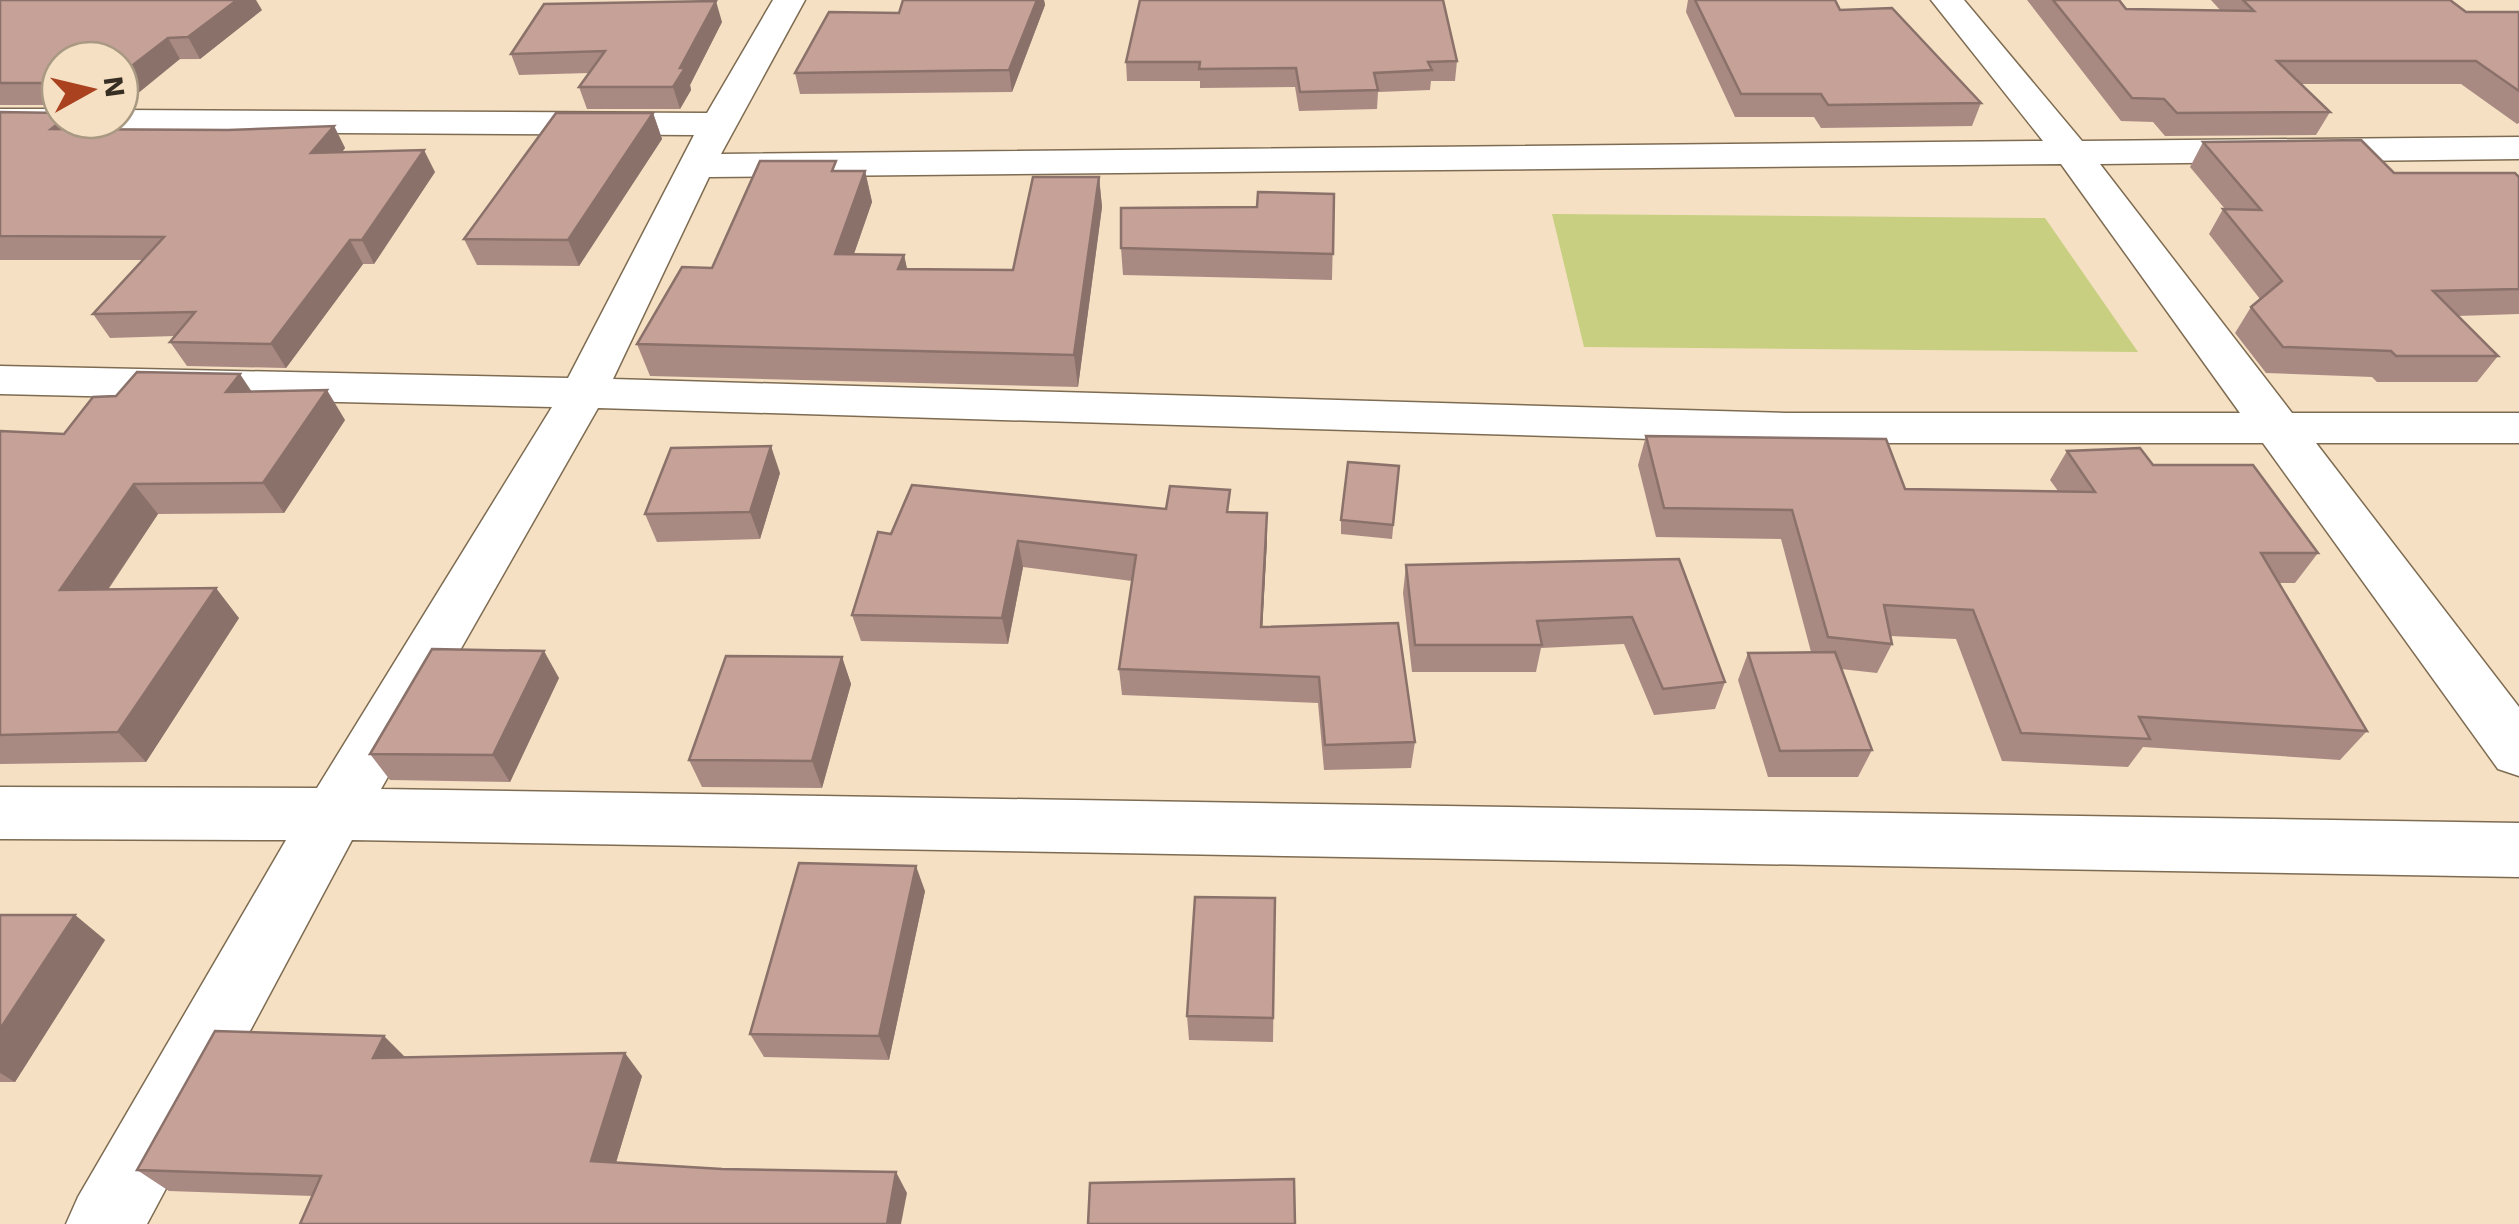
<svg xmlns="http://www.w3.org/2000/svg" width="2519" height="1224" viewBox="0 0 2519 1224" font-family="'Work Sans',sans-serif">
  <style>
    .green { fill: #c8cf81 }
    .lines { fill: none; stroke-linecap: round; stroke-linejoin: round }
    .minor-casing { stroke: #7e6c52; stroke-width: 3 }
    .minor { fill: #fff; fill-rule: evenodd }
    .wall { fill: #a98a83 }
    .shaded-wall { fill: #8a716a }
    .building { fill: #c5a198; stroke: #8a716a; stroke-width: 2.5 }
  </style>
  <rect width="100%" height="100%" fill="#f5e0c3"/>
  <path class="green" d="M1552,214L2045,218L2138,352L1584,347Z"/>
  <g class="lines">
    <defs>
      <path id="minor" d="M773,0H805L721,154L2043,141L1931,0H1964L2082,141L2519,137V159L2100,164L2292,413H2519V443H2316L2519,707V776L2498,769L2263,443H1785L598,408L381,789L2519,823V877L352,840L147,1224H66L78,1197L286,840L0,839V787L317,788L552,407L0,394V366L568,378L694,135L0,131V109H60V120H120V110L707,113ZM2061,164L2240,413H1785L613,379L709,177Z"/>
    </defs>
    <use href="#minor" class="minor-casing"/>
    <use href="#minor" class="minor"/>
  </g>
  <g class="wall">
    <path d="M0,0L262,10L200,59L60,60V111L56,105H0Z"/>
    <path d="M903,0H1044L1045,5L1012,92L800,94L795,73L899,13Z"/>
    <path d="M1688,0H1835L1840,10L1981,103L1972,126L1821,128L1814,117H1735L1686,12Z"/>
    <path d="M2027,0H2119L2126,9L2221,11L2211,0H2450L2466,12H2519V123L2517,124L2461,84H2301L2330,112L2316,135L2165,136L2153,122L2121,121Z"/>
    <path d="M722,22L690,85L691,90L680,109H587L579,87L589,73L519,75L511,54Z"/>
    <path d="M1457,61L1455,81H1431L1430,90L1378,92L1377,109L1299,111L1295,87L1200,88V81H1127L1126,62Z"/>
    <path d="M0,112L77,120L83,130H228L334,126L345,148L342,152L435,172L374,264H363L286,368L187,366L170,342L175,336L110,338L93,314L142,260H0Z"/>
    <path d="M653,113L662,139L579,266L477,265L464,239Z"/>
    <path d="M2203,142L2394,173L2519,177V314L2457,316L2498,356L2477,382H2377L2372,377L2266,373L2235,333L2251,307L2260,299L2209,234L2223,209H2225L2190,167Z"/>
    <path d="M838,171H865L872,202L854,254L904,255L907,270H1013L1099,177L1102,207L1078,387L650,376L637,344L712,268Z"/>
    <path d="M1334,194L1332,280L1123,275L1121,248Z"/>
    <path d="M252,392L345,420L284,513L158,514L108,590L239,618L146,762L0,764V431L64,434Z"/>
    <path d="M1646,436L1905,489L2058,491L2050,480L2067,451L2153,465L2318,553L2295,583H2279L2367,731L2340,760L2143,747L2128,767L2002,761L1956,639L1890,636L1892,644L1877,673L1841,669L1872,750L1858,777H1768L1738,680L1748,653L1811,652L1781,539L1656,537L1638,465Z"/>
    <path d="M1399,466L1392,539L1341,534V520Z"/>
    <path d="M780,473L760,539L657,542L645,514Z"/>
    <path d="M1166,509L1231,512L1267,540L1262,627L1415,742L1411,768L1324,770L1318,703L1122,695L1119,669L1132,581L1023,567L1008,644L861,641L852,615L891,534Z"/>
    <path d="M1679,559L1725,682L1715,709L1654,715L1624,644L1541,648L1536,672H1412L1403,593L1406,565Z"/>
    <path d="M842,657L851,684L822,788L702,787L689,760Z"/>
    <path d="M559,678L510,782L390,780L370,754Z"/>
    <path d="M925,891L889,1060L764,1057L750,1034Z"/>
    <path d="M1275,898L1273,1042L1189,1040L1187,1016Z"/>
    <path d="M0,915H75L105,940L15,1082H0Z"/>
    <path d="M405,1057L642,1076L616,1163L907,1193L313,1196L169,1191L137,1170Z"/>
  </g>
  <g class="shaded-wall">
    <path d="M237,0H256L262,10L200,59L188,37Z"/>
    <path d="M1037,0H1044L1045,5L1012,92L1009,70Z"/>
    <path d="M716,1L722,22L690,85L691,90L680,109L673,87L680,68Z"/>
    <path d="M168,38L180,59L120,108V75Z"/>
    <path d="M653,113L662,139L579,266L568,240Z"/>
    <path d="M63,120H77L87,135L51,129Z"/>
    <path d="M334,126L345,148L324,176L311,153Z"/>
    <path d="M424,150L435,172L374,264L362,240Z"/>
    <path d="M865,171L872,202L843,285L835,254Z"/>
    <path d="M1099,177L1102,207L1078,387L1074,355Z"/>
    <path d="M350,240L363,264L286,368L271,344Z"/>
    <path d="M904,255L911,286L898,269Z"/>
    <path d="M240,374L260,404L226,392Z"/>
    <path d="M327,390L345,420L284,513L263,483Z"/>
    <path d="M771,446L780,473L760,539L750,512Z"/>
    <path d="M134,484L158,514L87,620L60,590Z"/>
    <path d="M1267,513V540L1261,653V627Z"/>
    <path d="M1018,541L1023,567L1008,644L1002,618Z"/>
    <path d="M216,588L239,618L146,762L118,732Z"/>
    <path d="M544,651L559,678L510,782L493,755Z"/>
    <path d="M842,657L851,684L822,788L812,761Z"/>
    <path d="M916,866L925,891L889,1060L879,1036Z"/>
    <path d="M75,915L105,940L15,1082L0,1073V1029Z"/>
    <path d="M384,1036L407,1059L373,1058Z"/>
    <path d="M625,1053L642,1076L610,1182L591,1161Z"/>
    <path d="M896,1172L907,1193L901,1224H887Z"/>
  </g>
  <g class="building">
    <path d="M0,0H237L188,37L168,38L120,75V60H60V94H49L45,83H0Z"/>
    <path d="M903,0H1037L1009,70L795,73L829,12L899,13Z"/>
    <path d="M1140,0H1443L1457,61L1428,62L1432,70L1374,73L1378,90L1300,92L1296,68L1199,69L1200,62H1126Z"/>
    <path d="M1695,0H1835L1840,10L1892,8L1981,103L1828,105L1821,94H1741Z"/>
    <path d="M2053,0H2119L2126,9L2254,11L2243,0H2450L2466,12H2519V91L2476,61H2277L2330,112L2177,113L2164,99L2132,98Z"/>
    <path d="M716,1L680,68H685L673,87H579L605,51L511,54L544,4Z"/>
    <path d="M0,112L60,113V120H63L51,129L228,130L334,126L311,153L424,150L362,240H350L271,344L170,342L195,312L93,314L164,237L0,236Z"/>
    <path d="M556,113H653L568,240L464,239Z"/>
    <path d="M2361,140L2394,173H2515L2519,177V289L2433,291L2498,356H2396L2391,351L2283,347L2251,307L2282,281L2223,209L2261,210L2203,142Z"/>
    <path d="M760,161H836L832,171H865L835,254L904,255L898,269L1013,270L1033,177H1099L1074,355L637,344L682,267L712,268Z"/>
    <path d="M1258,192L1334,194L1333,254L1121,248V208L1257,207Z"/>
    <path d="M137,372L240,374L226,392L327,390L263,483L134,484L60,590L216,588L118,732L0,735V431L64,434L93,397L116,396Z"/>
    <path d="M1646,436L1886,439L1905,489L2095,492L2067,451L2140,448L2153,465H2253L2318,553H2261L2367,731L2139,717L2150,739L2021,733L1973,610L1884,605L1892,644L1828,637L1792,510L1664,508Z"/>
    <path d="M771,446L750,512L645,514L671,448Z"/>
    <path d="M1348,462L1399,466L1393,525L1341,520Z"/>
    <path d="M912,485L1166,509L1170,486L1230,490L1227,512L1267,513L1261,627L1398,623L1415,742L1325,745L1319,677L1119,669L1136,555L1018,541L1002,618L852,615L878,532L891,534Z"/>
    <path d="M1679,559L1725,682L1663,689L1632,617L1537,621L1542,645H1415L1406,565Z"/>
    <path d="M432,649L544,651L493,755L370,754Z"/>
    <path d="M1835,652L1872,750L1780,751L1748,653Z"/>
    <path d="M726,656L842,657L812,761L689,760Z"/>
    <path d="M799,863L916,866L879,1036L750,1034Z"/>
    <path d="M1195,897L1275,898L1273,1018L1187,1016Z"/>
    <path d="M0,915H75L0,1029Z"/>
    <path d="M215,1031L384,1036L373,1058L625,1053L591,1161L722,1169L896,1172L887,1224H300L321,1176L137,1170Z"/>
    <path d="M1294,1179L1295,1224H1088L1090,1183Z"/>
  </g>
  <g transform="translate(90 90) rotate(82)"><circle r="48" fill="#f5e0c3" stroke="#a99983" stroke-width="2.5"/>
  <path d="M0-8L18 38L0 25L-18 38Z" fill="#aa4220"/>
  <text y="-15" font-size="28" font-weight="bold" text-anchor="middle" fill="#362e23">N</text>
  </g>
</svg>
